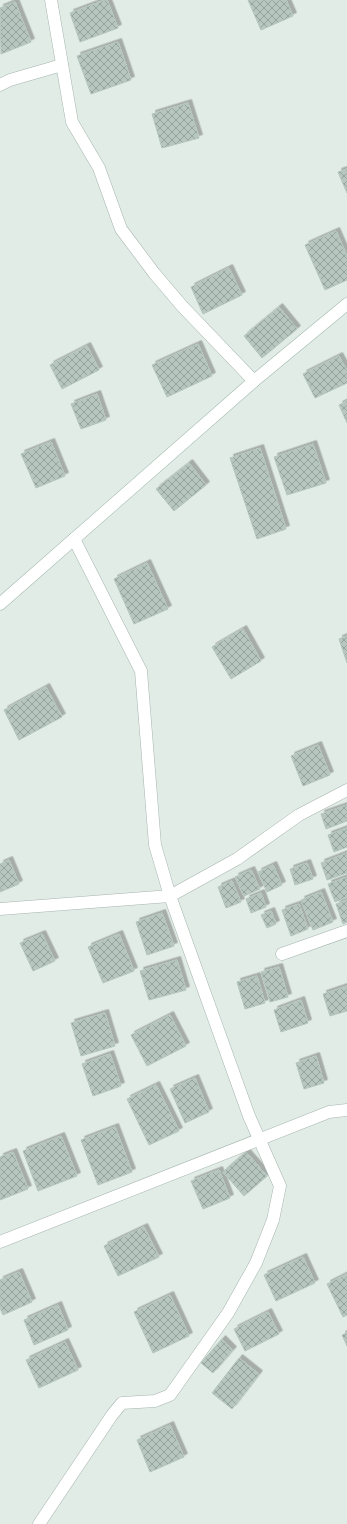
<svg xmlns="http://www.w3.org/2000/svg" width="347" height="1524" viewBox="0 0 347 1524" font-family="Figtree,sans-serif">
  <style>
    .building { fill: url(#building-cross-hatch); stroke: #b4c6be; filter: url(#shadow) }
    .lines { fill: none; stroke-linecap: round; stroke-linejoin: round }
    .street-casing { stroke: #a5b4ae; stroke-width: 13 }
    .secondary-casing { stroke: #a0b8af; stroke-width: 13 }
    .street { stroke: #fff; stroke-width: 12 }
    .secondary { stroke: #fff; stroke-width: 12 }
  </style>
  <defs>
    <pattern id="building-cross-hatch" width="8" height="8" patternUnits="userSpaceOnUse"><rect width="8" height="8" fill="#b7c7c0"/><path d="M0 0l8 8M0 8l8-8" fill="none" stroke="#94a39d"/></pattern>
    <filter id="shadow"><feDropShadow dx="3.5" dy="-3.5" stdDeviation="0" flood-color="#0004"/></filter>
  </defs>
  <rect width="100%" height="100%" fill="#e2ece7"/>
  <g class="building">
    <path d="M105,0H107L118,28L80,42L70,13Z"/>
    <path d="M248,0H286L293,16L261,30Z"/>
    <path d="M15,2L31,42L1,54L0,8Z"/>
    <path d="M118,42L131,80L91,94L77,56Z"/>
    <path d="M188,103L199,138L162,148L152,114Z"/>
    <path d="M347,169V193L338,172Z"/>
    <path d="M336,231L347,256V280L325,290L305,245Z"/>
    <path d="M229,268L242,295L203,314L191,287Z"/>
    <path d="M279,307L297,329L262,358L244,336Z"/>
    <path d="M198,344L212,376L167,397L152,365Z"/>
    <path d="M87,346L99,370L62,389L50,365Z"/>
    <path d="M339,356L347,371V383L315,398L303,374Z"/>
    <path d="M97,394L106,420L81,429L71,404Z"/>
    <path d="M347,401V423L339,405Z"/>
    <path d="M51,442L65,476L36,488L21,454Z"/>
    <path d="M313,444L326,483L287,495L274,457Z"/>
    <path d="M260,448L286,529L257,539L230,458Z"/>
    <path d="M189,463L206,485L174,511L156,489Z"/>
    <path d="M147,563L168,609L134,624L114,579Z"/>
    <path d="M243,629L261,661L231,679L212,647Z"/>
    <path d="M347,636V663L339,639Z"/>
    <path d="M46,687L62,717L19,740L4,710Z"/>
    <path d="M318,745L330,775L303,786L291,756Z"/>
    <path d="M347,805V821L326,829L321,814Z"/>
    <path d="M347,828V847L334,852L328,835Z"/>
    <path d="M347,853V873L327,880L321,863Z"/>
    <path d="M9,860L19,884L0,892V864Z"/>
    <path d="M307,863L313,879L295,885L290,869Z"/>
    <path d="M273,865L282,885L267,892L258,872Z"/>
    <path d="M251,870L260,889L244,896L235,877Z"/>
    <path d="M347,877V897L335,902L328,884Z"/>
    <path d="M232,881L241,902L226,908L218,887Z"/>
    <path d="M321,892L333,922L313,930L301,900Z"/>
    <path d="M261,893L266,907L251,913L246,899Z"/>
    <path d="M347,900V922L343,924L336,904Z"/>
    <path d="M299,904L308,929L291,936L282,910Z"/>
    <path d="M271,911L276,924L267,928L261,915Z"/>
    <path d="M162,913L174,946L147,955L136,922Z"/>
    <path d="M42,934L55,961L33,971L20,943Z"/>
    <path d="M119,934L134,971L103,983L88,947Z"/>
    <path d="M177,960L186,990L149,1000L140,971Z"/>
    <path d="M279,967L288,997L270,1002L261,972Z"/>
    <path d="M257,976L265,1003L245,1009L237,982Z"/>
    <path d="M347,986V1011L330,1016L323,994Z"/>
    <path d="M301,1000L308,1023L281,1032L274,1010Z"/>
    <path d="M105,1013L115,1046L81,1056L71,1023Z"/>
    <path d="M170,1015L186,1046L147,1066L131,1035Z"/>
    <path d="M110,1054L121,1086L93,1096L82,1064Z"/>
    <path d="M316,1056L324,1083L304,1089L296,1063Z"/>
    <path d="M195,1078L209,1112L185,1123L170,1089Z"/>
    <path d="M156,1085L179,1131L149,1145L127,1099Z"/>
    <path d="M115,1127L132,1172L98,1185L81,1140Z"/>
    <path d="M61,1136L77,1176L38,1191L23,1151Z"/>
    <path d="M13,1152L28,1189L0,1200V1157Z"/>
    <path d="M246,1152L267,1176L244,1196L223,1172Z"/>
    <path d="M219,1170L230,1198L203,1209L191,1181Z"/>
    <path d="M144,1227L159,1257L118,1276L104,1246Z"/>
    <path d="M303,1257L315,1283L276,1301L264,1275Z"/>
    <path d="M19,1272L32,1302L3,1315L0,1308V1280Z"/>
    <path d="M347,1274V1315L343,1317L327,1284Z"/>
    <path d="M170,1295L189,1336L153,1353L134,1312Z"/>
    <path d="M58,1305L68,1330L34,1345L24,1320Z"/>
    <path d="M268,1312L279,1334L245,1351L234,1329Z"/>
    <path d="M347,1333V1346L342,1335Z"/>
    <path d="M222,1339L233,1350L213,1373L201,1363Z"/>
    <path d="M65,1342L78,1370L39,1388L26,1360Z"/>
    <path d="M239,1358L259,1374L232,1409L212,1393Z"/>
    <path d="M170,1425L184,1457L150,1472L137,1440Z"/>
  </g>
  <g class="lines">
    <defs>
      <g id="street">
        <path d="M51,0L72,122L99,168L121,229L154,273L182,306L254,381"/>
        <path d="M0,85L10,80L62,65"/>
        <path d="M0,909L170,896L237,859L299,815L347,790"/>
        <path d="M282,954L347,931"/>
        <path d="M0,1242L329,1112L347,1110"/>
        <path d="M39,1524L112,1415L122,1403L155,1401L170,1395L228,1313L256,1263L273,1220L280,1186L249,1116L170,896L155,845L141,671L74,539"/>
      </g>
      <path id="secondary" d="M0,604L254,381L347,304"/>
    </defs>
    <use href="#street" class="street-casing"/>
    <use href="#secondary" class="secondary-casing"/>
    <use href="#street" class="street"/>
    <use href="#secondary" class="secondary"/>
  </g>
</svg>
